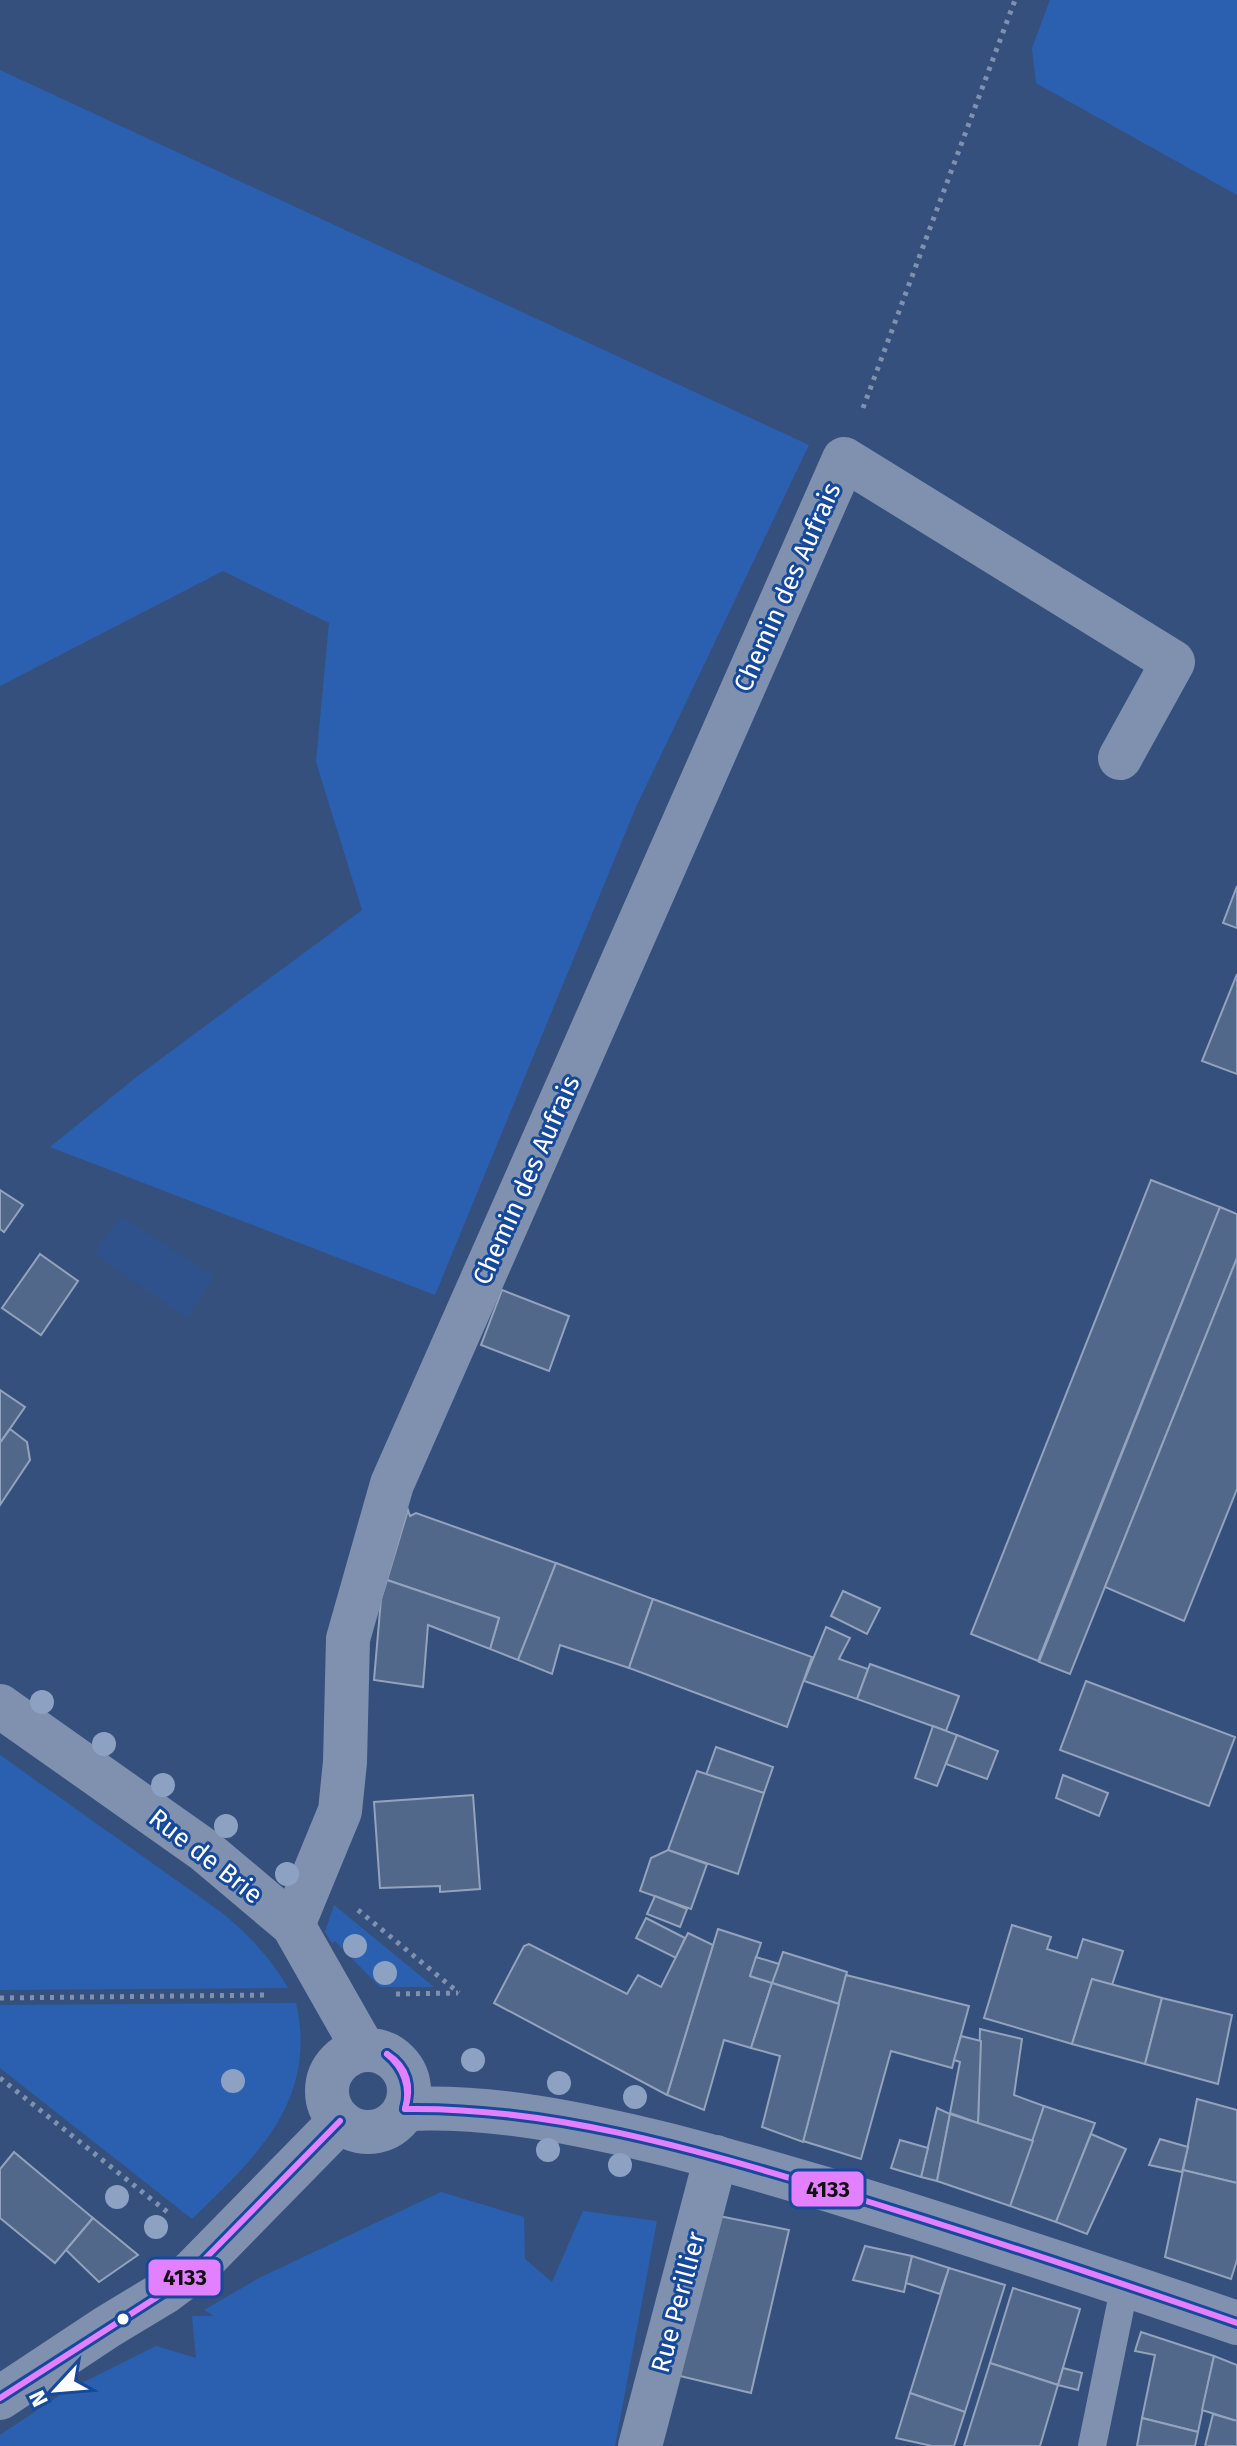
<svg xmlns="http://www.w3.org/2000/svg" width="1237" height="2446" viewBox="0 0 1237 2446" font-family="'Fira Sans',sans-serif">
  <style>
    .green { fill: #2b60b1 }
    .water { fill: #2f528d }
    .building { fill: #52688b; stroke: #94a3bc; stroke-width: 2 }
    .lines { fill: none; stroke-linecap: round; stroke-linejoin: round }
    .path { stroke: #8091af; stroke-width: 5; stroke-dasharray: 4 6; stroke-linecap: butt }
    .service { stroke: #8091af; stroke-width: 28 }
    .minor { stroke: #8091af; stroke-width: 44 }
    .tertiary { stroke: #8091af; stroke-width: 44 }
    .bus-1-casing { stroke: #17499b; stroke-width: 12 }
    .bus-1 { stroke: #e280ff; stroke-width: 6 }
    .tree { fill: #8da1c3 }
    .bus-dot { fill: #fff; stroke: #17499b; stroke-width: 3 }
    .labels { text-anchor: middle; stroke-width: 6; stroke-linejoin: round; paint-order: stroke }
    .street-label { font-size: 26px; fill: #fff; stroke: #17499b }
    .line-badge { stroke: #17499b; stroke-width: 3 }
    .pale-badge-label { font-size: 22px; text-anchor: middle; font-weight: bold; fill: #111 }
  </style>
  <rect width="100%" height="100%" fill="#35507d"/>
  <g class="green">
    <path d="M1050,0H1237V195L1036,83L1032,48Z"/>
    <path d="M0,70L809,445L636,807L435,1295L50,1147L139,1075L362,910L316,762L329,623L223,571L0,686Z"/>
    <path d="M0,1755L221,1912C248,1934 271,1958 288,1988L0,1990Z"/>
    <path d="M334,1905L434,1987H380L335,1941L332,1943L325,1932Z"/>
    <path d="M296,2003C318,2101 256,2157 192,2219L0,2068V2005Z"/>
    <path d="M441,2192L524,2217L525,2259L552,2282L583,2211L657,2221L615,2446H0V2435L66,2391L156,2346L196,2358L192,2316H214L204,2310L259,2278Z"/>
  </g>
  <path class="water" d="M121,1216L212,1275L213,1279L187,1318L95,1254Z"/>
  <g class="building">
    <path d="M1237,886V928L1223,923Z"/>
    <path d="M1237,974V1074L1202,1061Z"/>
    <path d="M1151,1180L1220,1207L1038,1661L971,1634Z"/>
    <path d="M0,1190L23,1205L4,1232L0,1229Z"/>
    <path d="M1220,1207L1237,1214V1258L1070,1674L1039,1662Z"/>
    <path d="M40,1254L78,1281L41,1335L2,1308Z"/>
    <path d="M1237,1258V1489L1184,1621L1105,1587Z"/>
    <path d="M502,1290L569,1316L549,1371L481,1345Z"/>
    <path d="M0,1390L25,1407L0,1443Z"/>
    <path d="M10,1429L27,1442L30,1460L0,1505V1443Z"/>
    <path d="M408,1510L410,1516L416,1513L556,1563L518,1660L490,1649L499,1618L387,1580Z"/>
    <path d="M556,1563L653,1599L629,1668L560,1645L552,1674L518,1660Z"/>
    <path d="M387,1580L499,1618L490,1649L428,1625L423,1687L374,1680L381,1599Z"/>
    <path d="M843,1591L880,1608L867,1634L831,1616Z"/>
    <path d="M653,1599L812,1657L787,1727L629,1668Z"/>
    <path d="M826,1627L850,1638L839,1659L868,1669L857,1699L804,1681Z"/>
    <path d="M870,1664L959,1696L946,1731L857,1699Z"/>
    <path d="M1086,1681L1235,1737L1209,1806L1060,1750Z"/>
    <path d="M933,1726L957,1735L937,1786L915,1778Z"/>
    <path d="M957,1735L998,1751L987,1779L946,1764Z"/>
    <path d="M716,1747L773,1767L764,1793L706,1775Z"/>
    <path d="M697,1771L764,1793L738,1874L668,1850Z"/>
    <path d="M1063,1775L1108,1793L1099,1816L1056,1798Z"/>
    <path d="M473,1795L480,1889L440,1892V1886L380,1888L374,1802Z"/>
    <path d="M668,1850L707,1864L691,1909L640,1891L651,1858Z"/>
    <path d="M655,1896L687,1909L680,1927L647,1914Z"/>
    <path d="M646,1918L685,1938L676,1958L636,1938Z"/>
    <path d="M1012,1925L1051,1937L1047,1949L1077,1958L1083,1939L1123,1951L1112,1985L1092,1979L1072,2044L984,2018Z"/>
    <path d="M718,1929L761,1943L750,1976L772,1983L751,2048L724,2040L704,2110L667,2095Z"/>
    <path d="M688,1933L713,1945L667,2095L494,2003L524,1946L529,1944L627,1994L638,1975L661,1987Z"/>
    <path d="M783,1952L847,1972L839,2004L772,1983Z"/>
    <path d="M756,1957L779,1964L772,1983L750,1976Z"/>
    <path d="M846,1975L969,2006L952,2068L891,2051L861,2159L803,2141Z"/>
    <path d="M1092,1979L1162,1998L1145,2064L1072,2044Z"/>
    <path d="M772,1983L839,2004L803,2142L762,2127L780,2056L751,2048Z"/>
    <path d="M1162,1998L1232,2015L1218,2084L1145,2064Z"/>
    <path d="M980,2029L1022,2039L1014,2095L1044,2106L1033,2141L978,2123Z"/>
    <path d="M961,2036L981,2041L978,2123L950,2113L960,2062L954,2060Z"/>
    <path d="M1197,2099L1237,2110V2183L1183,2170Z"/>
    <path d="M1044,2106L1095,2123L1056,2222L1010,2206Z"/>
    <path d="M937,2108L950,2114L937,2181L921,2177Z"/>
    <path d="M950,2114L1033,2141L1010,2206L937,2181Z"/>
    <path d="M1091,2134L1126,2149L1087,2234L1056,2222Z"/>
    <path d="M1160,2139L1188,2147L1182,2172L1149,2165Z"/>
    <path d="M900,2140L928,2148L921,2177L891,2168Z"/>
    <path d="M14,2152L93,2218L55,2263L0,2218V2169Z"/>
    <path d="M1183,2170L1237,2183V2260L1231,2279L1165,2257Z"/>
    <path d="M719,2216L789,2230L751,2393L680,2376Z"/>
    <path d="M93,2218L138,2255L99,2282L66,2250Z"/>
    <path d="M865,2246L912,2256L904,2292L853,2280Z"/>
    <path d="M912,2256L949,2268L940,2294L906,2283Z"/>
    <path d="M949,2268L1005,2285L965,2412L910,2393Z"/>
    <path d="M1013,2288L1080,2309L1058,2385L990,2363Z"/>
    <path d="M1141,2332L1214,2356L1198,2432L1142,2418L1155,2355L1135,2351Z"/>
    <path d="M1214,2356L1237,2365V2421L1202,2410Z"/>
    <path d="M990,2363L1058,2385L1040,2446H964Z"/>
    <path d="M1063,2368L1082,2373L1078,2390L1058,2385Z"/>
    <path d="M910,2393L965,2412L954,2446H932L896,2438Z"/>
    <path d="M1213,2414L1237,2421V2446H1205Z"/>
    <path d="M1142,2418L1198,2432L1195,2446H1137Z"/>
  </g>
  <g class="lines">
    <g class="path">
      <path d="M863,408L1015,0"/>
      <path d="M358,1910L459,1993"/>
      <path d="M396,1994L458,1993"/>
      <path d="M0,1998L270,1995"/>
      <path d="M0,2078L171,2215"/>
    </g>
    <path class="service" d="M1092,2446L1125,2284"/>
    <g class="minor">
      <path d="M0,1706L204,1850L293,1925L364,2050"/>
      <path d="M293,1925L340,1811L345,1762L348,1639L392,1484L844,459L1173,662L1120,758"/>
      <path d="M640,2446L716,2157"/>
    </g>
    <g class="tertiary">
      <circle cx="368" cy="2091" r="41"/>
      <path d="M406,2109C495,2105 583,2124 669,2145C746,2165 822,2187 897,2211C1011,2247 1124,2284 1237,2323"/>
      <path d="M0,2398L107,2327L165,2292L193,2271L340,2121"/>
    </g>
    <defs>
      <g id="bus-1">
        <path d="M387,2054C408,2067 412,2087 405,2109"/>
        <path d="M387,2054C404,2068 411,2088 405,2109"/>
        <path d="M406,2109C550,2107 690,2148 827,2189C965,2231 1101,2276 1237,2323"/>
        <path d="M0,2398L165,2292L193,2271L340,2121"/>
      </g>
    </defs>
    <use href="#bus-1" class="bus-1-casing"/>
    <use href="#bus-1" class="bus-1"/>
  </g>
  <g class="tree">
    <circle cx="42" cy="1702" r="12"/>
    <circle cx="104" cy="1744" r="12"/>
    <circle cx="163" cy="1785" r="12"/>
    <circle cx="226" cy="1826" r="12"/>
    <circle cx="287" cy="1874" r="12"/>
    <circle cx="355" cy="1946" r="12"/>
    <circle cx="385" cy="1973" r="12"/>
    <circle cx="473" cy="2060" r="12"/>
    <circle cx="233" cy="2081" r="12"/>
    <circle cx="559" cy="2083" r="12"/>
    <circle cx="635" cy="2097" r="12"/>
    <circle cx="548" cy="2150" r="12"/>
    <circle cx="620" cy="2165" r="12"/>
    <circle cx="117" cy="2197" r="12"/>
    <circle cx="156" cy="2227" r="12"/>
  </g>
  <circle class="bus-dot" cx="123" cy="2319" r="7"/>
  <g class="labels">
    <g class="street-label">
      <text transform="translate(787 587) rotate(-66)" y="9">Chemin des Aufrais</text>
      <text transform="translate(526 1180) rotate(-66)" y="9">Chemin des Aufrais</text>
      <text transform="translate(206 1856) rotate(38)" y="9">Rue de Brie</text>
      <text transform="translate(678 2302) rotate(-75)" y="9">Rue Perillier</text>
    </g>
  </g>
  <g class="line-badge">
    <rect x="790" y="2170" width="75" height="38" rx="8" fill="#e280ff"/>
    <rect x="147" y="2258" width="75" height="39" rx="8" fill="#e280ff"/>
  </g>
  <g class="pale-badge-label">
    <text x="828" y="2197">4133</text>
    <text x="185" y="2285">4133</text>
  </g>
  <g transform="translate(56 2390) rotate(244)" stroke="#17499b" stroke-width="6" paint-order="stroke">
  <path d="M0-6L14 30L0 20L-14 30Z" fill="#ffffff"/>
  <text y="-12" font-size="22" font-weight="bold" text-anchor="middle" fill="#ffffff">N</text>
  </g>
</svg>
